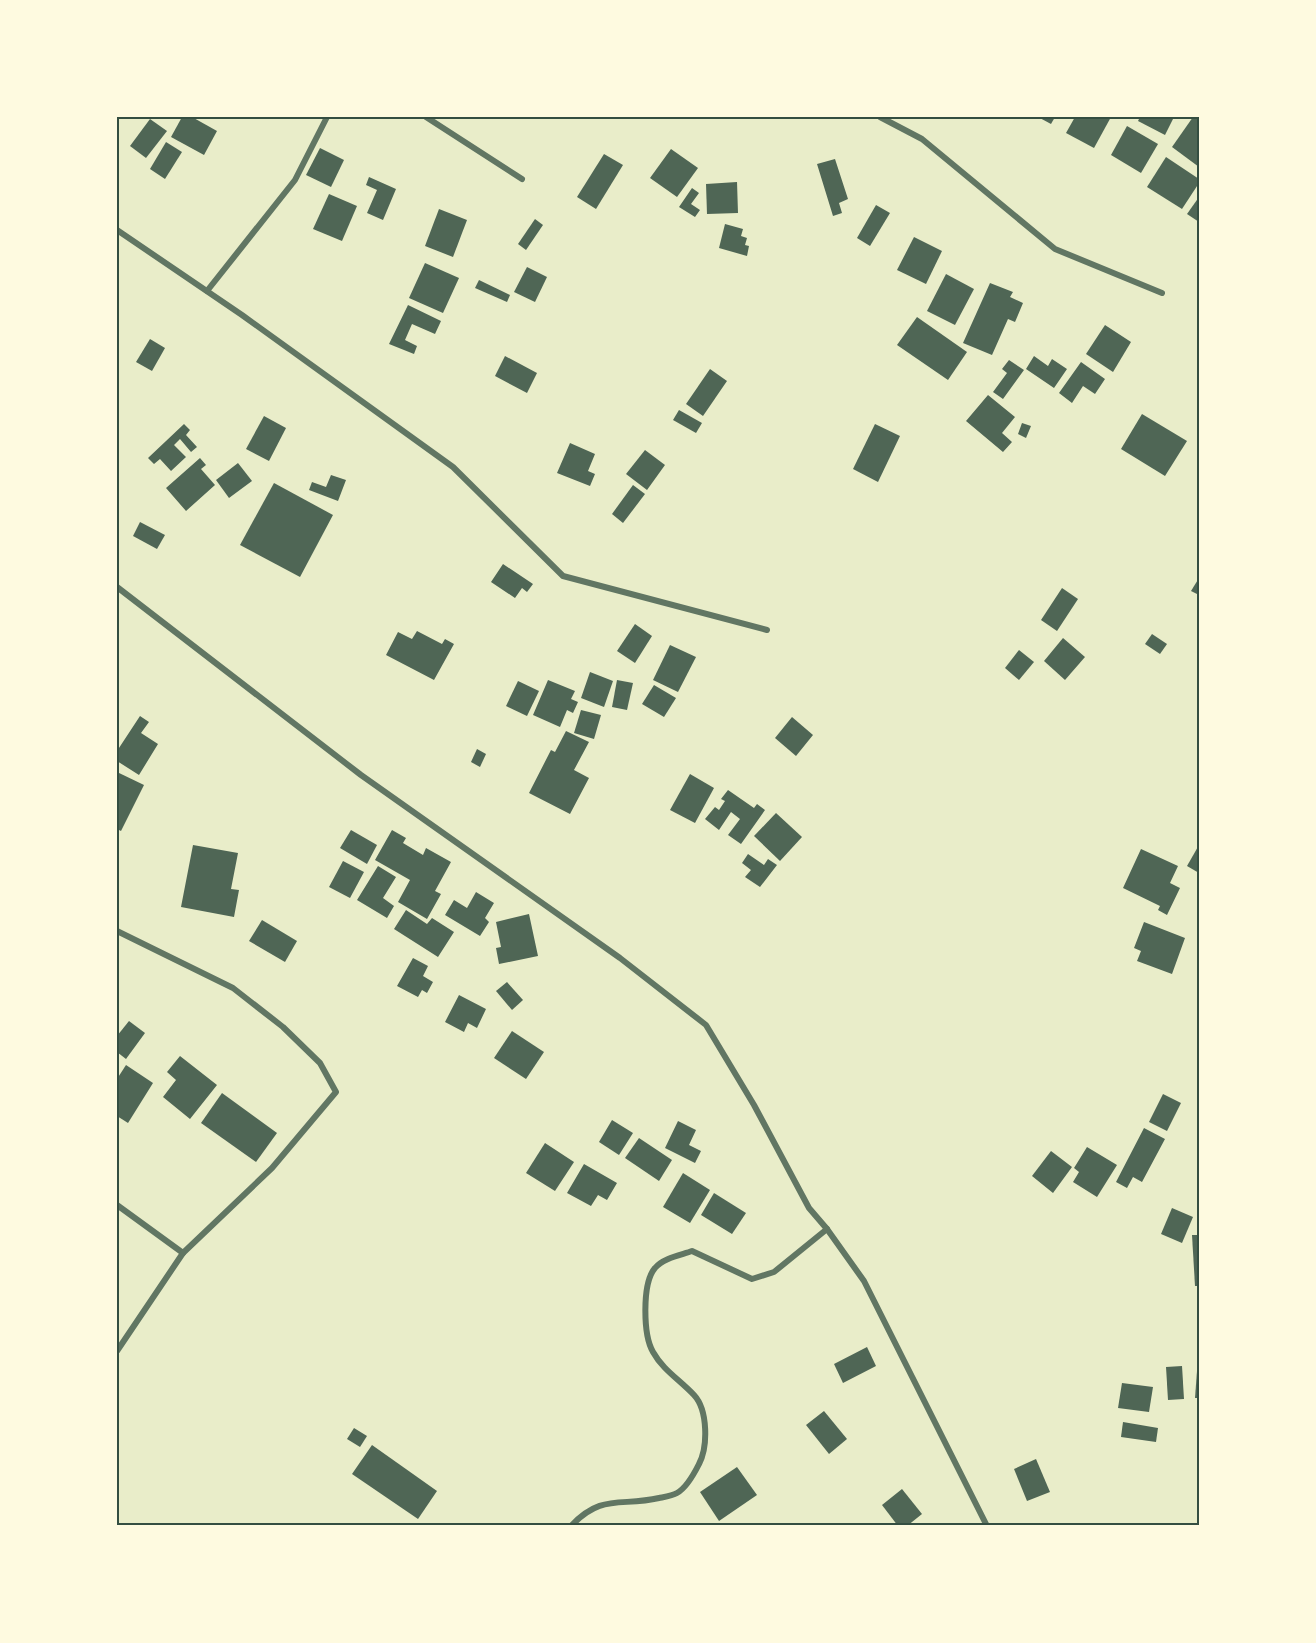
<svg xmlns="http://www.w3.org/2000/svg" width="1316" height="1643" viewBox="0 0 1316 1643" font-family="Inter,sans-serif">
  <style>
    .building { fill: #4f6655 }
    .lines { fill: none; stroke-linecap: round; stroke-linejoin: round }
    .minor { stroke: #617663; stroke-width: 6 }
    .neatline { fill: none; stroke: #344e41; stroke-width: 2 }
  </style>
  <rect width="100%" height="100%" fill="#e9edc9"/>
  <g class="building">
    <path d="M182,117H192L217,131L204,155L171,137Z"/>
    <path d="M1038,117H1055L1051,124Z"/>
    <path d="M1075,117H1111L1094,148L1066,133Z"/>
    <path d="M1140,117H1174L1165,135L1138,121Z"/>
    <path d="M1193,117H1199V167L1172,147Z"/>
    <path d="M150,119L167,131L146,158L130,146Z"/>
    <path d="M1127,126L1158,144L1141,173L1111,155Z"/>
    <path d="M166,142L182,152L165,179L150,169Z"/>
    <path d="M320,148L344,160L331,187L306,175Z"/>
    <path d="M671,149L698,168L677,197L650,178Z"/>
    <path d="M604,154L623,165L596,209L577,197Z"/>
    <path d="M1166,157L1199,179V183L1182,209L1147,187Z"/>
    <path d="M835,159L848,199L839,203L842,213L833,216L817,164Z"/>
    <path d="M369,177L396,189L383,220L367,213L377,190L366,185Z"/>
    <path d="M737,182L738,213L707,214L706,184Z"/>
    <path d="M692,188L699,193L691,204L700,210L695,217L679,207Z"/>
    <path d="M329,194L357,206L342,241L313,229Z"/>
    <path d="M1199,197V222L1187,214Z"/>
    <path d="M876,205L890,213L870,246L857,238Z"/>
    <path d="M439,209L467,220L453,257L425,246Z"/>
    <path d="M535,219L543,225L526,250L518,244Z"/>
    <path d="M725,224L743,229L741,236L747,238L745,245L749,246L747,256L719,248Z"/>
    <path d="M914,237L942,251L926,284L897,270Z"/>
    <path d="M425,263L459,278L443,313L409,298Z"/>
    <path d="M527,267L547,277L535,302L514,292Z"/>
    <path d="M946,274L974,289L955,325L927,311Z"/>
    <path d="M479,280L510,295L507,302L475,288Z"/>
    <path d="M990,283L1013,292L1010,297L1023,303L1015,322L1008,319L992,355L963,343Z"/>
    <path d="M408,305L441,321L435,334L412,324L405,340L417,346L414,354L389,344Z"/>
    <path d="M917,317L967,352L948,380L897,345Z"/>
    <path d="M1105,325L1131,342L1113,372L1086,354Z"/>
    <path d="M150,339L165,348L152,371L136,362Z"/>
    <path d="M505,356L537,373L527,393L495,376Z"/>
    <path d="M1034,356L1048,366L1052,359L1067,369L1054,388L1026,369Z"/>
    <path d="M1009,360L1024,370L1003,399L993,392L1007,373L1002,369Z"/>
    <path d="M1081,362L1105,379L1095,394L1083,386L1072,403L1059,393Z"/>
    <path d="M710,369L727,381L703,416L686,404Z"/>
    <path d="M988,395L1015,417L1002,433L1012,442L1003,452L966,421Z"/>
    <path d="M679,410L702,423L696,433L673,420Z"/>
    <path d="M1142,414L1187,441L1165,476L1121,449Z"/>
    <path d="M264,416L286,428L269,461L246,449Z"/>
    <path d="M1022,423L1031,426L1026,438L1018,434Z"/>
    <path d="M184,424L190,430L186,435L197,447L191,452L180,439L174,445L186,457L171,471L160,459L154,464L148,458Z"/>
    <path d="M875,424L900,436L878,482L853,469Z"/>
    <path d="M570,443L595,454L588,471L595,474L590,486L557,473Z"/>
    <path d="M645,450L665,465L647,490L626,474Z"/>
    <path d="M200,458L206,465L201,469L215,485L186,511L166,488Z"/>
    <path d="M238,463L252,481L229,498L216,480Z"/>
    <path d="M331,475L346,480L338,501L309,490L312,482L326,487Z"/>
    <path d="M274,483L333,515L300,577L240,545Z"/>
    <path d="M633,485L645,494L623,523L612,514Z"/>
    <path d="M140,522L165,535L157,549L133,536Z"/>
    <path d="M503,564L533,584L527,592L522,588L515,598L491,582Z"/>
    <path d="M1199,578V595L1191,591Z"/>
    <path d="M1062,588L1078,599L1057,631L1041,620Z"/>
    <path d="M635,624L652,636L635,663L617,651Z"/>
    <path d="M417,631L442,644L445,639L454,644L434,680L386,655L398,632L412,639Z"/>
    <path d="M1152,634L1167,644L1160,654L1145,644Z"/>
    <path d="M1063,638L1085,657L1065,680L1044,661Z"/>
    <path d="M670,645L696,657L678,692L653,680Z"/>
    <path d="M1019,650L1034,662L1019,680L1005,668Z"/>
    <path d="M590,672L613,681L604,707L581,698Z"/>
    <path d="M548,680L575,691L571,699L578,702L573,713L567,710L560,727L533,715Z"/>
    <path d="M617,680L633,683L627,710L612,707Z"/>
    <path d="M518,681L539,691L527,716L506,706Z"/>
    <path d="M654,685L676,698L664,717L642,704Z"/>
    <path d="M581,710L601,715L594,739L574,733Z"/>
    <path d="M140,716L149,722L141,733L158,744L139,775L117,761V751Z"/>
    <path d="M792,717L813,735L796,756L775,738Z"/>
    <path d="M566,731L589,742L574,770L589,778L570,814L529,793L551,750L555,752Z"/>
    <path d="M477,749L486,754L480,767L471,762Z"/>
    <path d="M117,772L144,785L121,831L117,829Z"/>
    <path d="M690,774L714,788L695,823L670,810Z"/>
    <path d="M728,790L754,808L757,804L765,810L741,844L728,835L740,819L731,812L719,830L705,819L715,807L719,810L725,801L721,799Z"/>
    <path d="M776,813L802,837L780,861L754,836Z"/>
    <path d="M351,830L377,845L367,864L340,848Z"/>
    <path d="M392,830L406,838L403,843L423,855L426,848L451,862L435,891L441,894L427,919L398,902L410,880L375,860Z"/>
    <path d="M193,845L238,853L231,889L239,890L234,917L181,907Z"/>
    <path d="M1199,845V873L1187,866Z"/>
    <path d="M1141,849L1178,866L1170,883L1180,888L1167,915L1158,910L1160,906L1123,888Z"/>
    <path d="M748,854L764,865L768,859L777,865L760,887L745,877L751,870L742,863Z"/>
    <path d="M343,861L364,872L350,898L329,887Z"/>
    <path d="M378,866L396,877L383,898L394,906L387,918L357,900Z"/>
    <path d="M476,892L494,903L485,918L489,922L480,936L445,915L454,900L467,908Z"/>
    <path d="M406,910L427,924L432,918L454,932L438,957L394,929Z"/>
    <path d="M529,914L538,956L499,964L496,948L501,947L496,922Z"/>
    <path d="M262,920L297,941L285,962L249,941Z"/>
    <path d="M1144,922L1185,938L1172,974L1137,961L1141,951L1134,948Z"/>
    <path d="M413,958L428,966L423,976L433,982L427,993L422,990L418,997L397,986Z"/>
    <path d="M507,982L523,1000L512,1010L496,991Z"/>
    <path d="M459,995L486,1009L477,1028L468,1023L464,1032L445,1022Z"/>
    <path d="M129,1021L145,1033L126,1059L117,1052V1036Z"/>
    <path d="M512,1031L544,1052L526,1079L494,1058Z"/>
    <path d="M180,1056L217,1085L190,1119L163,1097L176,1080L167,1072Z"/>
    <path d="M126,1065L153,1083L128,1123L117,1116V1079Z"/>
    <path d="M222,1093L277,1133L256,1162L201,1123Z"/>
    <path d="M1163,1094L1181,1103L1167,1131L1149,1122Z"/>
    <path d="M612,1120L633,1133L619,1155L599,1142Z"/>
    <path d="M678,1121L696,1130L689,1145L701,1151L695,1163L665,1148Z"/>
    <path d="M1144,1128L1165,1139L1142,1182L1133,1177L1127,1188L1116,1182Z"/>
    <path d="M639,1138L672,1160L659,1181L625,1158Z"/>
    <path d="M545,1143L574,1162L555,1191L526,1173Z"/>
    <path d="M1087,1147L1117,1165L1097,1197L1073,1182L1079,1172L1074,1168Z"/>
    <path d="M1051,1151L1072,1167L1053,1193L1032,1176Z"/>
    <path d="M584,1164L617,1183L607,1200L598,1195L591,1206L567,1193Z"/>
    <path d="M683,1173L710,1190L690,1223L663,1207Z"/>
    <path d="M714,1193L746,1213L732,1234L701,1215Z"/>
    <path d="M1172,1208L1193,1217L1182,1243L1161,1234Z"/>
    <path d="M1192,1235H1199V1286H1195Z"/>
    <path d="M867,1347L876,1366L843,1383L834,1364Z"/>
    <path d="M1182,1366L1184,1399L1168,1400L1166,1367Z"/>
    <path d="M1197,1371H1199V1398H1195Z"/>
    <path d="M1122,1383L1153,1387L1149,1412L1118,1408Z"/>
    <path d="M824,1411L847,1439L829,1454L806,1425Z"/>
    <path d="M1123,1422L1158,1428L1156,1442L1121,1437Z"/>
    <path d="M354,1428L367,1436L360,1447L347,1439Z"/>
    <path d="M372,1445L437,1491L418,1519L352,1474Z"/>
    <path d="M1036,1459L1050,1492L1027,1501L1014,1469Z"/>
    <path d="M737,1467L757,1495L719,1521L700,1492Z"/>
    <path d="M902,1489L922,1514L907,1526H898L882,1505Z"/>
  </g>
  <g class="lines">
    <g class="minor">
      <path d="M426,117L522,179"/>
      <path d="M880,117L922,139L1055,249L1162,293"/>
      <path d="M117,230L242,315L453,467L563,576L767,630"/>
      <path d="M207,291L295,180L327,117"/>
      <path d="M117,587L361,775L620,958L706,1025L754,1105L809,1208L827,1229L864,1281L987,1526"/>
      <path d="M117,931L233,988L283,1027L320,1063L336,1092L272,1168L183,1253L117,1205"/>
      <path d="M117,1351L183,1253"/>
      <path d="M571,1526C602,1493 621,1507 659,1498C664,1497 672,1496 677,1493C686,1488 694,1474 699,1464C708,1447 708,1410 694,1395C680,1380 663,1370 653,1352C643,1335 642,1283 655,1268C663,1258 681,1255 692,1251L752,1279L774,1272L827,1229"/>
    </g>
  </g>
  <rect width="1316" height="1643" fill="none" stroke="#fefae0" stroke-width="237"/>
  <rect x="118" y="118" width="1080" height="1406" class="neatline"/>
</svg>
